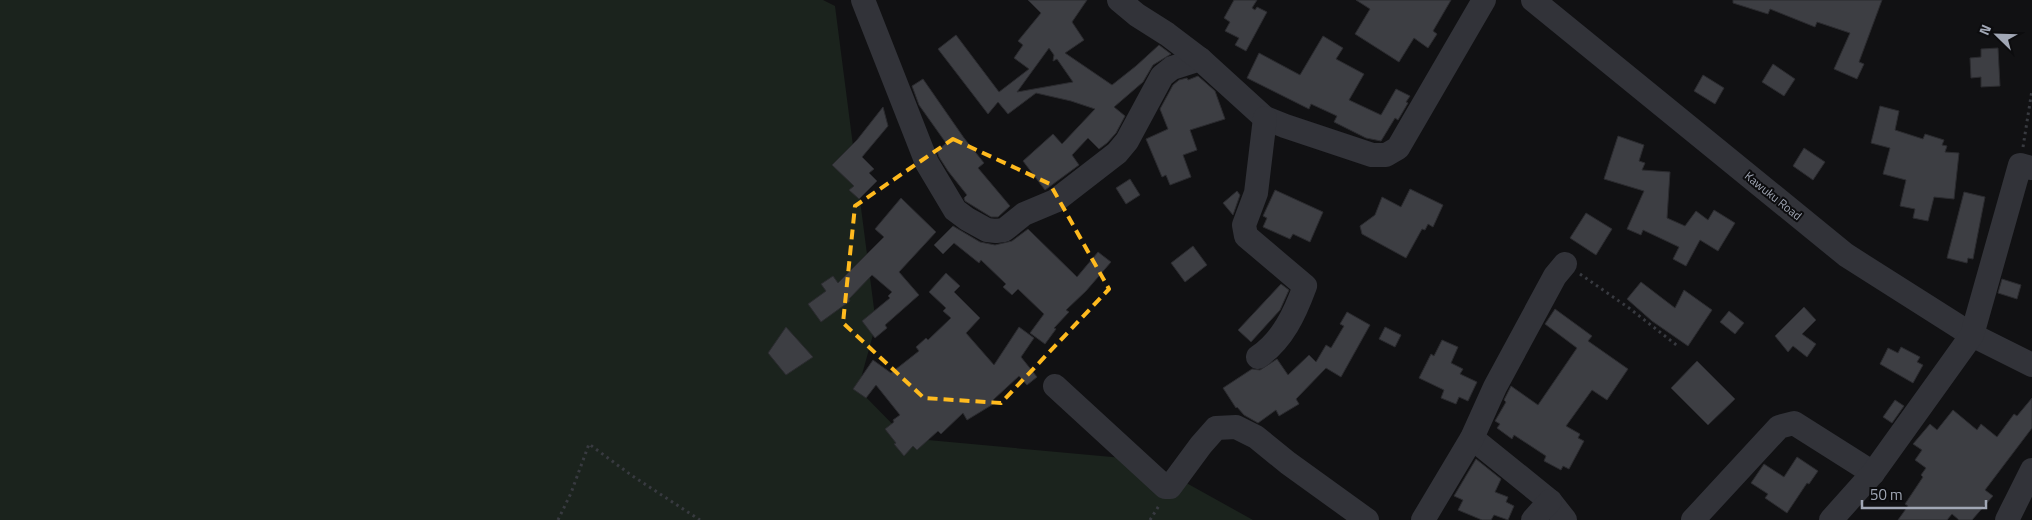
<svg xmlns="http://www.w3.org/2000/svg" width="2032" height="520" viewBox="0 0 2032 520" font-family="'Titillium Web',sans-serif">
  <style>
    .green { fill: #1b231d }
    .building { fill: #3d3e43; stroke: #2b2b2f; fill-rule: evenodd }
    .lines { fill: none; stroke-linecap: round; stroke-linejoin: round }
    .path { stroke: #383a40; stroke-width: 3; stroke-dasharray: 2.5 4; stroke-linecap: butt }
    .minor { stroke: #323339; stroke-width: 24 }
    .marked { fill: none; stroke: #ffba1e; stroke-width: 4; stroke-dasharray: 10 6; stroke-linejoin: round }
    .labels { text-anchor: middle; stroke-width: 4; stroke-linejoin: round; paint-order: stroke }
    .street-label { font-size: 12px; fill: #a1a7b5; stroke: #0c0c0e }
  </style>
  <rect width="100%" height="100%" fill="#111113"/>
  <path class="green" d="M0,0H823L835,6L876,324L858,389L906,438L1145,460L1253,520H0Z"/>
  <g class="building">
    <path d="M1028,0H1087L1072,22L1084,40L1065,53L1112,85L1136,66L1159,45L1171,54L1153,65L1143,82L1114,107L1125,116L1116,133L1107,143L1099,149L1088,138L1072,155L1079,165L1045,190L1023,161L1053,134L1062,144L1095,109L1071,101L1036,93L1008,114L998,102L988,114L938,49L956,35L999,92L1029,69L1014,58L1023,45L1018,41L1041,13ZM1049,48L1054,55L1053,61L1057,59L1073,82L1017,92Z"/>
    <path d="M1234,0H1257L1252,8L1255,10L1257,7L1267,12L1246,51L1235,45L1239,38L1225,31L1230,22L1224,18Z"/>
    <path d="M1356,0H1451L1433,31L1437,34L1428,48L1414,38L1399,62L1355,34L1370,9Z"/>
    <path d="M1733,0H1882L1859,62L1864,64L1857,79L1834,69L1850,33L1817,22L1815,27L1770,9L1768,14L1733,3Z"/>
    <path d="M1323,36L1343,48L1336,59L1364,74L1349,100L1381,115L1396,89L1410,96L1406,102L1408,103L1398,120L1395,118L1381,141L1366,138L1334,122L1337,116L1311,104L1309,109L1247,78L1259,53L1300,75Z"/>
    <path d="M1998,48L2000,86L1981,87V77L1971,78L1970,58L1981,57V49Z"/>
    <path d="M1773,64L1795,79L1784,96L1762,82Z"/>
    <path d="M1703,75L1724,88L1715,104L1694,91Z"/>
    <path d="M1198,76L1215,91L1225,119L1190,130L1197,150L1183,155L1191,177L1170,185L1166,175L1162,177L1146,139L1168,129L1160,109L1173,85L1179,80L1187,78L1188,80Z"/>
    <path d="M923,79L964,138L984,163L978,168L1010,206L998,217H991L965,201L964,198L967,195L948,171L939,157L937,151L946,143L919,105L912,86Z"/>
    <path d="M1880,106L1899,111L1895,130L1923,139L1925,134L1944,140L1942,145L1947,146L1945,152L1959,153L1954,199L1934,197L1928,221L1913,218L1915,209L1900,206L1906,180L1883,174L1890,148L1871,143Z"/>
    <path d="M883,107L888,126L862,157L874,169L869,173L877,181L859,199L849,190L854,186L832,165L857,140Z"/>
    <path d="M1618,136L1644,145L1639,161L1645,163L1642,170L1670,172L1667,218L1685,226L1696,211L1708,220L1714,210L1735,223L1718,251L1700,240L1686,266L1673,259L1679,247L1643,230L1641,235L1627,229L1644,191L1604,179Z"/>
    <path d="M1804,148L1825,162L1813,180L1793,166Z"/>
    <path d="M1130,179L1140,195L1126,204L1116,188Z"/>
    <path d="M1410,189L1443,205L1433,227L1428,224L1425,230L1422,229L1406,258L1362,234L1360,226L1375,215L1382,197L1401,207Z"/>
    <path d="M1275,190L1323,212L1310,242L1293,234L1290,239L1263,227L1267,218L1263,216Z"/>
    <path d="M1237,191L1240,195L1233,215L1223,203Z"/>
    <path d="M1964,192L1985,197L1973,259L1968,258L1967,263L1947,258Z"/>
    <path d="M901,198L936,232L899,272L919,295L885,325L887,328L875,338L862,321L890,298L888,296L892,292L872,275L849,299L850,301L821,322L808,304L826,291L821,284L833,276L838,283L884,237L875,229Z"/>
    <path d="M1586,213L1612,229L1596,255L1570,238Z"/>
    <path d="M953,226L980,242L995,245L1012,241L1028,229L1077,277L1098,252L1111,262L1086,291L1066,310L1069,312L1054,328L1056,329L1045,344L1030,333L1044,314L1018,289L1012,295L1003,287L1006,284L981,260L979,263L954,243L943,254L934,245Z"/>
    <path d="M1193,246L1207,265L1185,282L1171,263Z"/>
    <path d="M946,273L960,286L954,292L980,318L966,333L994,365L1019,327L1034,338L1021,357L1037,377L1027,385L1019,376L993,400L995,403L967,420L963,413L941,434L938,431L917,450L913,446L904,456L894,444L896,443L885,429L894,422L893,420L900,415L876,385L866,398L853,389L873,360L891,373L919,351L916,347L926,338L928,340L951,318L943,311L946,308L929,292Z"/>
    <path d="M2002,279L2021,285L2017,299L1998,293Z"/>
    <path d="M1641,282L1675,308L1684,290L1712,310L1688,346L1652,321L1627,299Z"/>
    <path d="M1281,284L1289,290L1280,310L1251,342L1238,330Z"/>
    <path d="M1804,307L1816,320L1802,334L1816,344L1807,357L1793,346L1788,352L1775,336Z"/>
    <path d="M1555,309L1592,336L1588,341L1628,369L1607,400L1592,390L1566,426L1580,434L1578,438L1584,441L1569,469L1563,466L1561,470L1544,461L1546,456L1514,435L1512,439L1497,428L1500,424L1495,421L1506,402L1504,400L1511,386L1538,405L1577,348L1545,324Z"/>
    <path d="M1729,311L1744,323L1735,334L1720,322Z"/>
    <path d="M1347,312L1370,325L1341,377L1326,368L1296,399L1299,404L1279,416L1276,410L1258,423L1244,415L1237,407L1236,408L1223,388L1252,369L1260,370L1277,359L1288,375L1309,355L1316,362L1326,345L1331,348L1344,326L1340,324Z"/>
    <path d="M786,327L813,357L786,375L768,353Z"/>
    <path d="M1385,327L1401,335L1395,347L1379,339Z"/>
    <path d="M1442,340L1458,347L1451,363L1463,369L1460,374L1477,382L1468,401L1459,397L1456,404L1441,398L1444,390L1419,378L1431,354L1434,356Z"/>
    <path d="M1901,347L1920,357L1917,362L1923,365L1913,383L1880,364L1888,348L1898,353Z"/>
    <path d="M1697,361L1735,399L1708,425L1671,388Z"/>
    <path d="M2032,398V428L1985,490L1993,496L1972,520H1959L1952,514L1947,520H1898L1908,506L1905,504L1923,477L1921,475L1926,468L1915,460L1922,450L1913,444L1930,424L1937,430L1953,410L1977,430L1981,424L1997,437L2014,414L2017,416Z"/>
    <path d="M1895,400L1904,406L1892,423L1883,417Z"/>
    <path d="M1797,457L1818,471L1809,484L1807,483L1787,513L1765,498L1768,494L1751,483L1764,464L1784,477Z"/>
    <path d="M1476,459L1501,479L1495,492L1508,497L1506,502L1514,506L1508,520L1494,515L1491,520H1482L1458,510L1463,500L1454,496Z"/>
  </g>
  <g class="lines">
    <g class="path">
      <path d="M2023,147L2032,90"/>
      <path d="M1580,274L1629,308L1679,347"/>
      <path d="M558,520L571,493L589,444L631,475L700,520"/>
      <path d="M1150,520L1160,504"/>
    </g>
    <g class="minor">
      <path d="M863,0L927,163L955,210L967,219L987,230L996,231L1004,230L1024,214L1055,201L1117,153L1127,141L1162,76L1172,68L1200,59"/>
      <path d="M1119,0L1137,15L1167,34L1200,59L1265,118L1285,126L1372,155H1386L1398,148L1484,0"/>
      <path d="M1533,0L1846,255L1972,335L2032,365"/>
      <path d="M1258,357C1283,340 1295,313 1305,286L1246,236L1244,225L1256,193L1265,118"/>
      <path d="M1055,386L1165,487H1170L1201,445L1216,428L1236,427L1256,437L1288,463L1367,520"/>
      <path d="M1472,438L1550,501L1565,520"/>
      <path d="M1423,520L1472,438L1495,387L1555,276L1565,264"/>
      <path d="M1533,520L1550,501"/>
      <path d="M1693,520L1779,427L1794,423L1873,473"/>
      <path d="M1831,520L1873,473L1972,335L2020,165L2032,168"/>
      <path d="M2007,520L2032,470"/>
    </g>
  </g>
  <path class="marked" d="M953,139L1050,184L1109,289L1001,403L924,398L843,323L855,206Z"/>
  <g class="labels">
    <g class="street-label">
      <text transform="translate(1773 196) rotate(39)" y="4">Kawuku Road</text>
    </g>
  </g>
  <g transform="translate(1997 35) rotate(293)" stroke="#0c0c0e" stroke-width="4" paint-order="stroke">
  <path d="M0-4L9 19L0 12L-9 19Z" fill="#a1a7b5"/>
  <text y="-8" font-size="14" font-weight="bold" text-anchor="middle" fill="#a1a7b5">N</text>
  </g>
  <path d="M1862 500v8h124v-8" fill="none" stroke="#a1a7b5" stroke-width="2.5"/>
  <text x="1870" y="500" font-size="15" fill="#a1a7b5" stroke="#0c0c0e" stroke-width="4" paint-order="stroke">50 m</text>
</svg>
